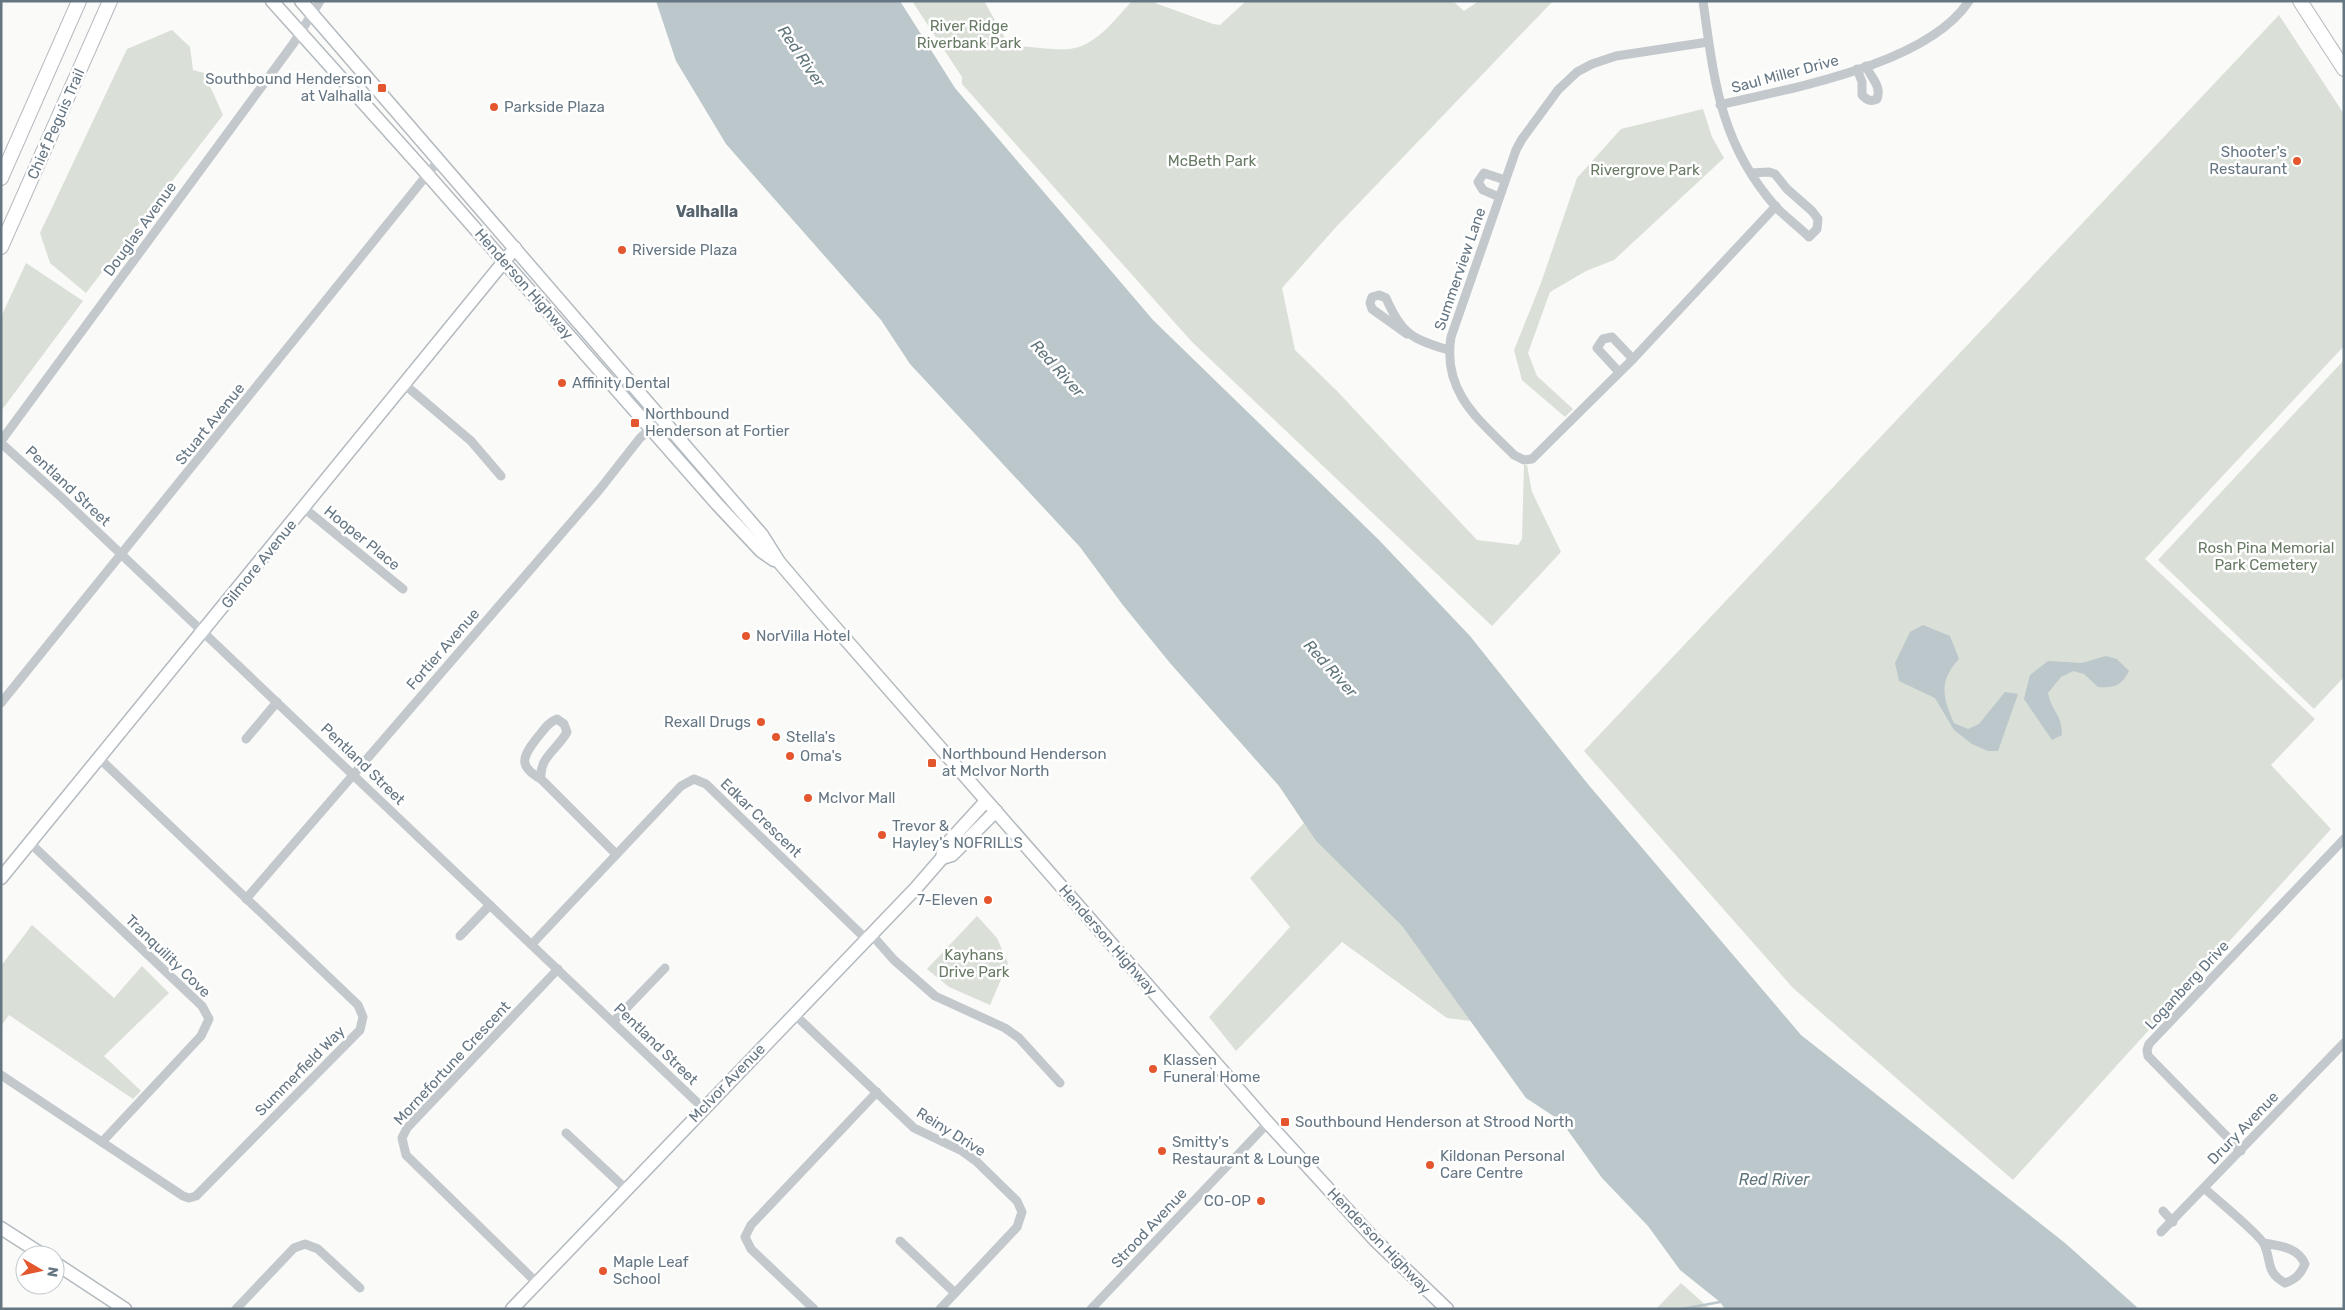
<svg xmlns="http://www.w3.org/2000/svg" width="2345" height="1310" viewBox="0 0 2345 1310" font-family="Rubik,sans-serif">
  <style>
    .green { fill: #dadfd7 }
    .water { fill: #bbc7cb }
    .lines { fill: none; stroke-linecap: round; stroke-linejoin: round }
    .stream { stroke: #bbc7cb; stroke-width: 2.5 }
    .secondary-casing { stroke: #b3babf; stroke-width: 15 }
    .primary-casing { stroke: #b5babe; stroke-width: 16 }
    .street { stroke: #c3c8cc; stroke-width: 9 }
    .secondary { stroke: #fff; stroke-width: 12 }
    .primary { stroke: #fff; stroke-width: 14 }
    .poi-dot { fill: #e4572e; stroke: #fff; stroke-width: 2 }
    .labels { text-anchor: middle; stroke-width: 5; stroke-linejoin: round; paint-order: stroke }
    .park-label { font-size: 15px; fill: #687a64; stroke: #fff }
    .street-label { font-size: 15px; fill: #657683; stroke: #fff }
    .poi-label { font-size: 15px; fill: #657683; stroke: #fff; text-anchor: start }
    .water-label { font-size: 16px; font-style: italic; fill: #60757c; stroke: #fff }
    .neighbourhood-label { font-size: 16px; font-weight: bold; fill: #57646e; stroke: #fff }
  </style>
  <rect width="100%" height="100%" fill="#fafaf8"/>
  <g class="green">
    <path d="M912,1H984L1009,45C1025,46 1061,52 1075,48C1098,43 1117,17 1132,1H1154L1155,3L1213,24L1220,25L1246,1H1453L1464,11L1479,1H1553L1336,227L1282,288L1295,350L1337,391L1477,540L1518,545L1522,539L1524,465H1527L1532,492L1561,552L1492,626L1192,342L962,84V77Z"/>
    <path d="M2279,15L2344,114V346L2145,559L2315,719L2271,765L2331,829L2013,1180L1793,988L1584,751Z"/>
    <path d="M172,30L190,47L193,70L204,73L223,115L86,293L50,263L40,233L127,49Z"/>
    <path d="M1703,109L1712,137L1724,158L1614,260L1586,271L1550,292L1528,353L1537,376L1573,409L1565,417L1522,380L1514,350L1541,283L1577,178L1621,129Z"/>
    <path d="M26,263L83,301L1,411V317Z"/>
    <path d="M2344,360V677L2314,709L2158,560Z"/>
    <path d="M1304,823L1316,841L1402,926L1471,1021L1447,1018L1342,942L1236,1051L1209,1017L1290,927L1250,878Z"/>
    <path d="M977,916L997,938L1008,963L990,1005L949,987L927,969Z"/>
    <path d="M32,925L114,998L142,966L169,993L104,1056L141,1091L133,1099L9,1015L1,1026V966Z"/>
    <path d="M1681,1283L1710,1309H1656Z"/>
  </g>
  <g class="water">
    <path d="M656,1H900L955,88L1153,320L1379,540L1470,636L1587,783L1801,1035L2065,1243L2139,1309H1725L1720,1302L1680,1270L1648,1226L1602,1178L1561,1121L1526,1098L1402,926L1316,841L1279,786L1170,663L1122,604L1080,547L910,364L881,320L726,144L676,61Z"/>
    <path d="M1923,625L1950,636L1959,659C1938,681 1943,698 1954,723L1968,729L1979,724L2005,692L2018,694L1998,751H1988L1972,744L1954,730L1935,698L1899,681L1895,663L1910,632Z"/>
    <path d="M2106,656L2117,659L2129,671C2121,686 2115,688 2098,687L2084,674L2073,671L2061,677L2048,693C2052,712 2062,714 2062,735L2052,740L2024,699L2030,675L2048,661L2082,663Z"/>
  </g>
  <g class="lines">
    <path class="stream" d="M1682,1309L1720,1302"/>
    <defs>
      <g id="secondary">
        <path d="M272,1L428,175L717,504L761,551L774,560"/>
        <path d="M301,1L762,535L779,562L819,609L1268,1123L1375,1240L1447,1309"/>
        <path d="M942,858L952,855L996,811"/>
        <path d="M1,878L515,248"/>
        <path d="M1,1228L43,1255"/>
        <path d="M55,1263L125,1309"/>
        <path d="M512,1309L916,888L942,858L944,847L986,801"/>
      </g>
      <g id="primary">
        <path d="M2300,1L2344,69"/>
        <path d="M1,178L79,1"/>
        <path d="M1,247L110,1"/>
      </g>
    </defs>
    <use href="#secondary" class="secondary-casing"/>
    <use href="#primary" class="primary-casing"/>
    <g class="street">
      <path d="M1703,1C1714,80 1720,143 1775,206C1785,217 1798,226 1809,237L1817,229L1818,219L1812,211L1787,189L1775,174L1769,172L1751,173"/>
      <path d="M1708,42L1616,56L1592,64L1577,72L1558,90L1522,139L1516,150L1451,337C1442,392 1479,420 1514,455L1524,460L1532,459L1633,359L1776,206"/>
      <path d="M1857,69L1862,82V95C1867,100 1870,102 1877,99C1882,86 1871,78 1866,66"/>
      <path d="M1720,105C1791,88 1927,65 1969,1"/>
      <path d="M1499,197L1483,190L1478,182L1484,173L1505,180"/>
      <path d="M1407,334L1372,309L1370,303L1372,297L1379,295L1386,298C1401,333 1412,340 1449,350"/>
      <path d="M1619,372L1597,348L1603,339L1612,337L1633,359"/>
      <path d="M404,384L471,441L501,476"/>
      <path d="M1,441L293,44L320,1"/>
      <path d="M1,443L61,497L703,1108"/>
      <path d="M304,508L403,589"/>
      <path d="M1,703L439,160"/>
      <path d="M246,739L277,702"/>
      <path d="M541,779C539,757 557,750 567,732L564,724L557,719C548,722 544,730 537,738C523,756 517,766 541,779L616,854"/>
      <path d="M30,843L202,1006L209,1019L201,1036L102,1142"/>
      <path d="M246,899L600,489L640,438L662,419"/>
      <path d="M871,934L894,960L935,996L1005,1028L1019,1038L1060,1083"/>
      <path d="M460,936L490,905"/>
      <path d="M532,944L681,786L694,779L706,784L866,939"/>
      <path d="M794,1014L914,1128L962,1151L976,1161L1017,1201L1022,1212L1017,1227L940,1309"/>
      <path d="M613,1022L665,968"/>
      <path d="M1,1075L183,1196L189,1198L196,1196L360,1030L363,1017L358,1005L100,759"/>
      <path d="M566,1133L626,1189"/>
      <path d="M2241,1151L2148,1056L2147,1050L2149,1044L2344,839"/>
      <path d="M2204,1188C2215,1198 2259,1234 2264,1244C2272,1261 2265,1272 2285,1283C2296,1279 2300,1275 2305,1264C2298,1247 2280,1246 2264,1243"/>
      <path d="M2163,1211L2173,1222"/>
      <path d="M2161,1232L2344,1043"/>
      <path d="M900,1241L955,1293"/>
      <path d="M537,1283L406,1155L402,1138L407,1128L558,969"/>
      <path d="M236,1309L294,1248L305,1244L318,1249L360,1288"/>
      <path d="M814,1309L751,1249L745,1237L751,1225L877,1092"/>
      <path d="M1091,1309L1268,1123"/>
    </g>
    <use href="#secondary" class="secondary"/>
    <use href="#primary" class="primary"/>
  </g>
  <g class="poi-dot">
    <rect x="377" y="83" width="10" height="10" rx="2.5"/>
    <circle cx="494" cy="107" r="5"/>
    <circle cx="2297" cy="161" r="5"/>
    <circle cx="622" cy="250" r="5"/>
    <circle cx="562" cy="383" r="5"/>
    <rect x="630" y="418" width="10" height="10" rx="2.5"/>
    <circle cx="746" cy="636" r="5"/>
    <circle cx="761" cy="722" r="5"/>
    <circle cx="776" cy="737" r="5"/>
    <circle cx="790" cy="756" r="5"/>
    <rect x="927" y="758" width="10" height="10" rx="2.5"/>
    <circle cx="808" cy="798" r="5"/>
    <circle cx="882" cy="835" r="5"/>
    <circle cx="988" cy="900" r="5"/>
    <circle cx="1153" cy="1069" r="5"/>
    <rect x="1280" y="1117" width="10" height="10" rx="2.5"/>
    <circle cx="1162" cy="1151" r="5"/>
    <circle cx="1430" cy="1165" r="5"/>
    <circle cx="1261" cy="1201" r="5"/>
    <circle cx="603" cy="1271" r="5"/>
  </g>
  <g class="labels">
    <g class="park-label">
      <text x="969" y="31">River Ridge<tspan x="969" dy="17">Riverbank Park</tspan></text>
      <text x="1212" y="166">McBeth Park</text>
      <text x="1645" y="175">Rivergrove Park</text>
      <text x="2266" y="553">Rosh Pina Memorial<tspan x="2266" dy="17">Park Cemetery</tspan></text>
      <text x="974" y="960">Kayhans<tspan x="974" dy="17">Drive Park</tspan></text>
    </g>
    <g class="street-label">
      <text transform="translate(1785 74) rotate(-15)" y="5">Saul Miller Drive</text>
      <text transform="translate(56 124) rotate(-66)" y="5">Chief Peguis Trail</text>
      <text transform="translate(140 229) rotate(-54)" y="5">Douglas Avenue</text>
      <text transform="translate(1460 269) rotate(-71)" y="5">Summerview Lane</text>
      <text transform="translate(524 284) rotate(49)" y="5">Henderson Highway</text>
      <text transform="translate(210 424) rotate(-51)" y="5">Stuart Avenue</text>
      <text transform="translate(68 486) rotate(43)" y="5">Pentland Street</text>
      <text transform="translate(362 538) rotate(39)" y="5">Hooper Place</text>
      <text transform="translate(259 564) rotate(-51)" y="5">Gilmore Avenue</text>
      <text transform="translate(443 649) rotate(-49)" y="5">Fortier Avenue</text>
      <text transform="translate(363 764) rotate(44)" y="5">Pentland Street</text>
      <text transform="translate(761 818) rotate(44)" y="5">Edkar Crescent</text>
      <text transform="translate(1108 940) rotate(49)" y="5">Henderson Highway</text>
      <text transform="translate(168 956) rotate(44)" y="5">Tranquility Cove</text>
      <text transform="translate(2187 985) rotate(-47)" y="5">Loganberg Drive</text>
      <text transform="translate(656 1044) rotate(44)" y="5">Pentland Street</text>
      <text transform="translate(452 1063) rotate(-47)" y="5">Mornefortune Crescent</text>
      <text transform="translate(300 1071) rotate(-45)" y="5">Summerfield Way</text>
      <text transform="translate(727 1083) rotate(-46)" y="5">McIvor Avenue</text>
      <text transform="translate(2243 1128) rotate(-46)" y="5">Drury Avenue</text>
      <text transform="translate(951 1132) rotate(32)" y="5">Reiny Drive</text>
      <text transform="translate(1149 1228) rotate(-47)" y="5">Strood Avenue</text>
      <text transform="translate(1379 1241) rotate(46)" y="5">Henderson Highway</text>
    </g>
    <g class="poi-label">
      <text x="372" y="84" text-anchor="end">Southbound Henderson<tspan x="372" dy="17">at Valhalla</tspan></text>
      <text x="504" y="112">Parkside Plaza</text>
      <text x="2287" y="157" text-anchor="end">Shooter's<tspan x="2287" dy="17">Restaurant</tspan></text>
      <text x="632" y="255">Riverside Plaza</text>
      <text x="572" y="388">Affinity Dental</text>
      <text x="645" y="419">Northbound<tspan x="645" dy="17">Henderson at Fortier</tspan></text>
      <text x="756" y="641">NorVilla Hotel</text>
      <text x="751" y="727" text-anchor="end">Rexall Drugs</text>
      <text x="786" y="742">Stella's</text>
      <text x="942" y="759">Northbound Henderson<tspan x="942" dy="17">at McIvor North</tspan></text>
      <text x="800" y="761">Oma's</text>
      <text x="818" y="803">McIvor Mall</text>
      <text x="892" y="831">Trevor &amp;<tspan x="892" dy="17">Hayley's NOFRILLS</tspan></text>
      <text x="978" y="905" text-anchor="end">7-Eleven</text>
      <text x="1163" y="1065">Klassen<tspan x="1163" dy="17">Funeral Home</tspan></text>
      <text x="1295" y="1127">Southbound Henderson at Strood North</text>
      <text x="1172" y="1147">Smitty's<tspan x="1172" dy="17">Restaurant &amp; Lounge</tspan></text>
      <text x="1440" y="1161">Kildonan Personal<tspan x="1440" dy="17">Care Centre</tspan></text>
      <text x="1251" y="1206" text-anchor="end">CO-OP</text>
      <text x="613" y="1267">Maple Leaf<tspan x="613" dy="17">School</tspan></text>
    </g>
    <g class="water-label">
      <text transform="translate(802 56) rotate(56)" y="6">Red River</text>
      <text transform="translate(1058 368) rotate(48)" y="6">Red River</text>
      <text transform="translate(1331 668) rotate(48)" y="6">Red River</text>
      <text x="1774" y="1185">Red River</text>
    </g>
    <g class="neighbourhood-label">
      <text x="707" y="217">Valhalla</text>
    </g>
  </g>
  <rect width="2345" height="1310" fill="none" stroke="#657683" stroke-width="5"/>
  <g transform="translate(40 1270) rotate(99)"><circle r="24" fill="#ffffff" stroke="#c1c8cd"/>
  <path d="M0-4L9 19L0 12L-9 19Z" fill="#e4572e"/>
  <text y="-8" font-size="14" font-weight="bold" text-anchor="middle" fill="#657683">N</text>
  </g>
</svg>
